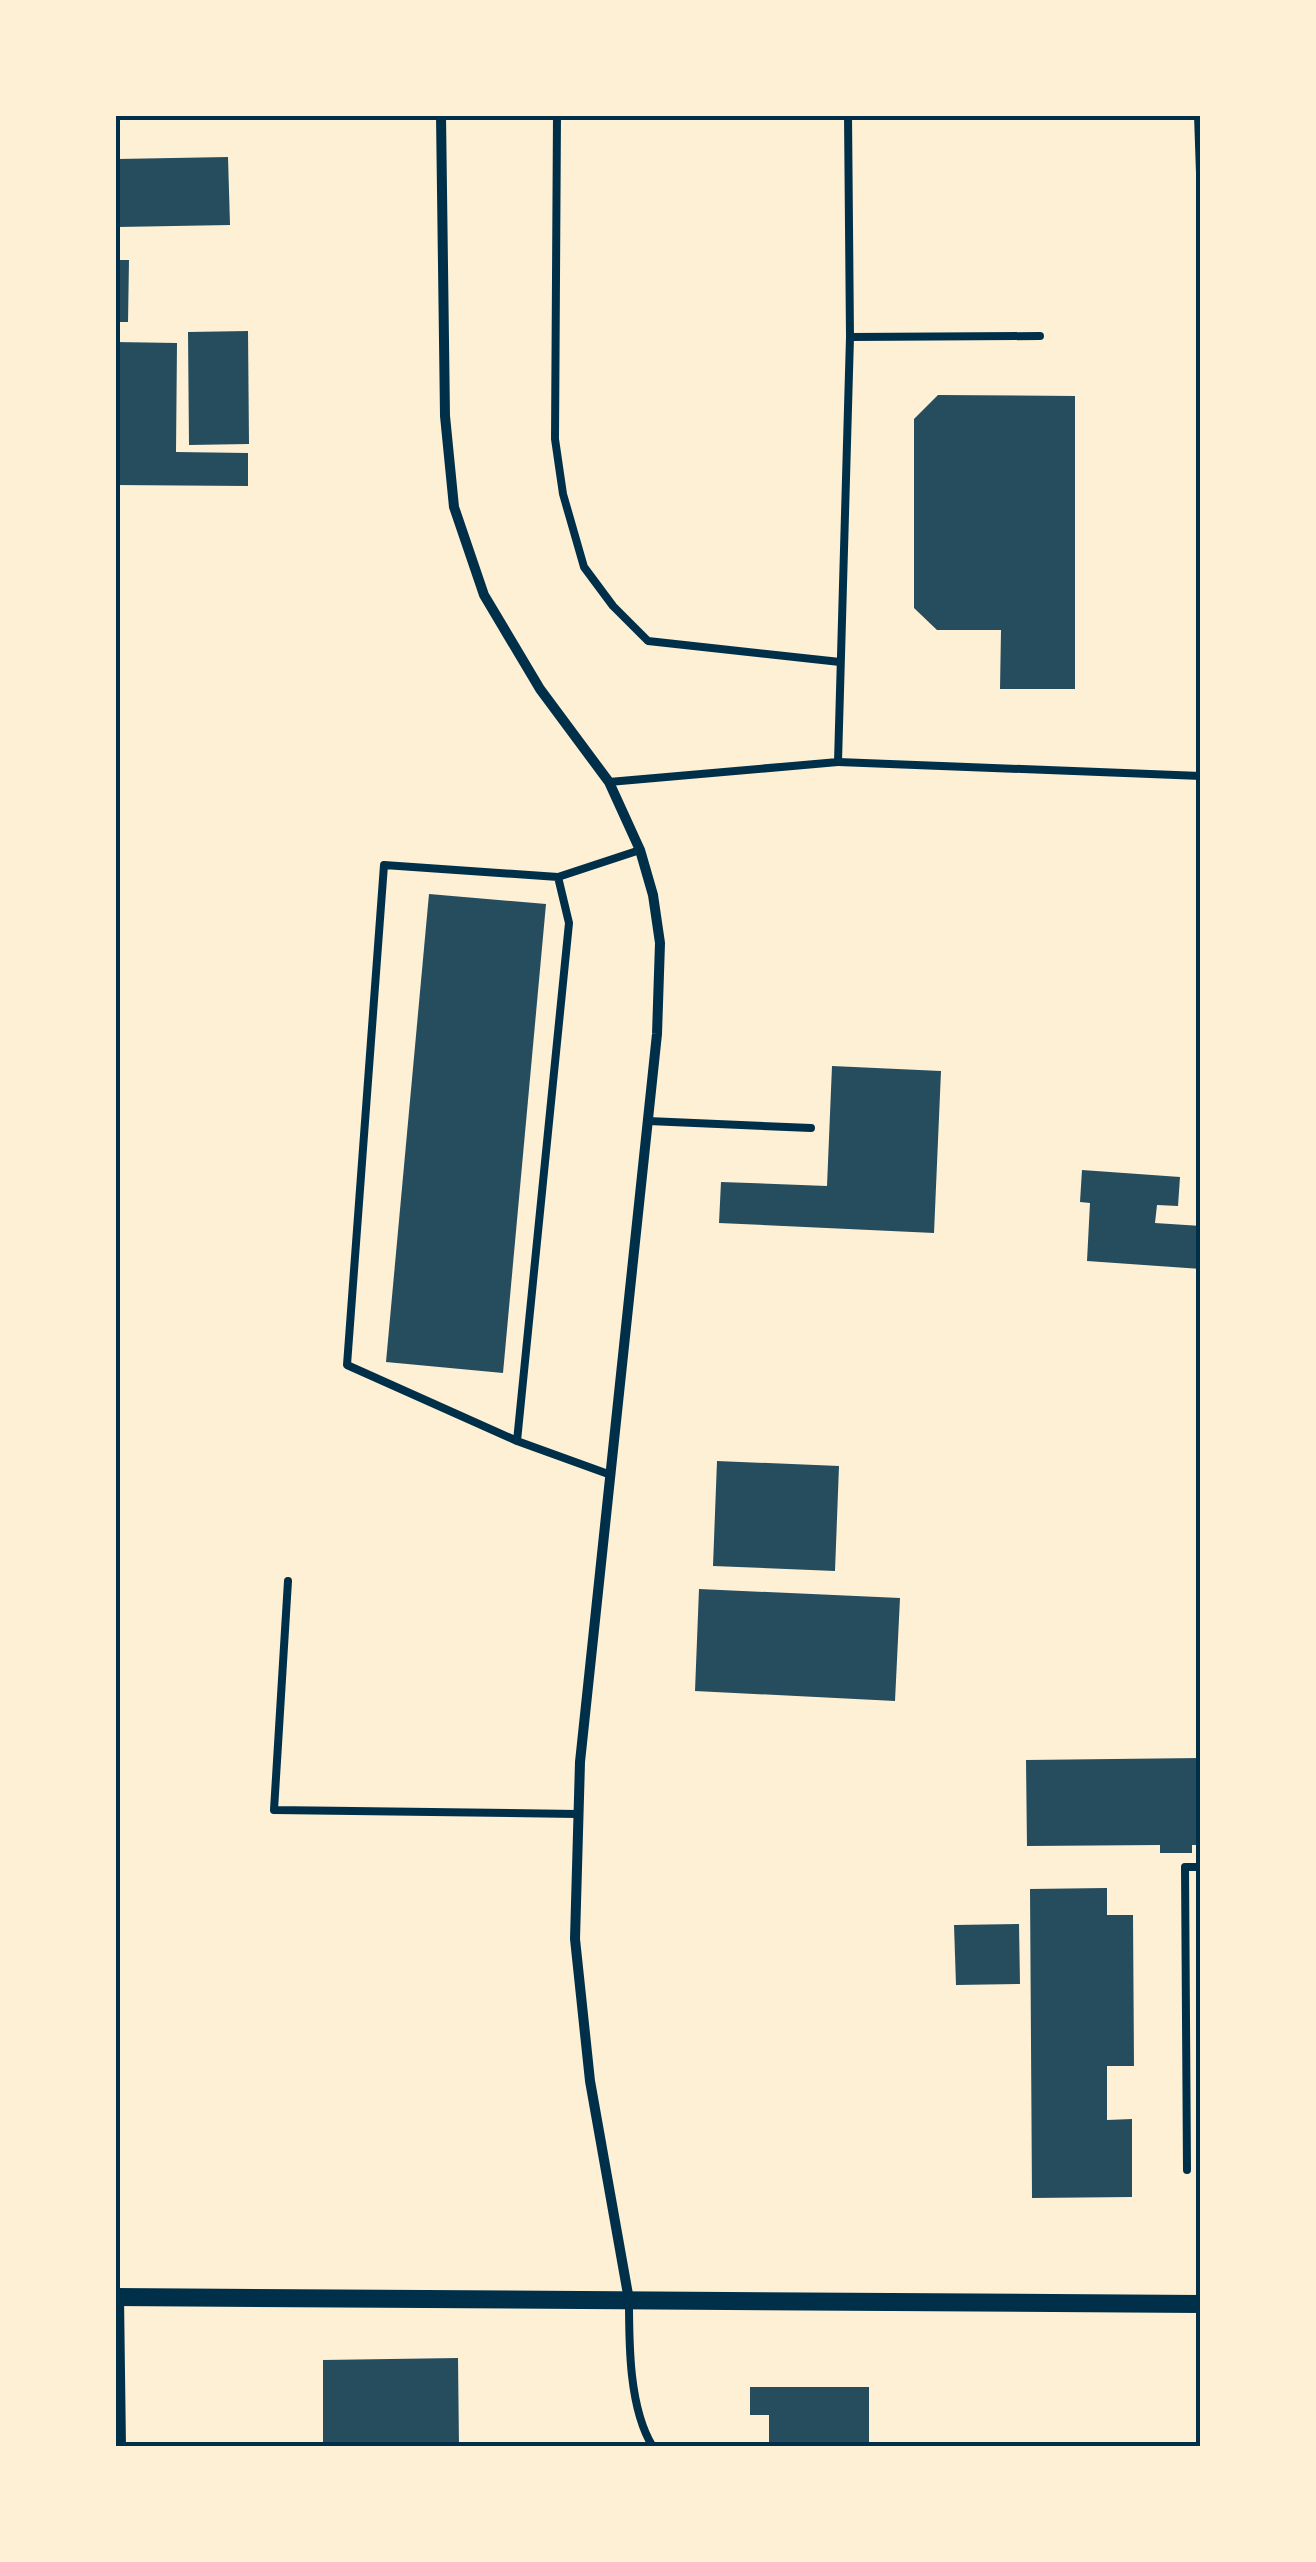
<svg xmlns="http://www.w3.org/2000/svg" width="1316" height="2562" viewBox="0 0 1316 2562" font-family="Rubik,sans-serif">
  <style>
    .building { fill: #264d5e }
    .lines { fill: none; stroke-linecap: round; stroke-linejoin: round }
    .service { stroke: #003049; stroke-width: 8 }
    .minor { stroke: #003049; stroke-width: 10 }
    .tertiary { stroke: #003049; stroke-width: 18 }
    .neatline { fill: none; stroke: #003049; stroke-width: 4 }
  </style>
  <rect width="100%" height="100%" fill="#fdf0d5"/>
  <g class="building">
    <path d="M228,157L230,225L118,227V159Z"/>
    <path d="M115,260H129L128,322H115Z"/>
    <path d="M248,331L249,444L189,445L188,332Z"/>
    <path d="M115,342L177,343L176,452L248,453V486L115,485Z"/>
    <path d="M938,395L1075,396V689H1000L1001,630H937L914,608V419Z"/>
    <path d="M429,894L546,904L503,1373L386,1362Z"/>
    <path d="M832,1066L941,1071L934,1233L719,1223L721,1182L827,1186Z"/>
    <path d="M1082,1170L1180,1177L1178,1206L1157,1205L1155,1223L1201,1226V1269L1087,1261L1090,1203L1080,1202Z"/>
    <path d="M717,1461L839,1466L835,1571L713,1566Z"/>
    <path d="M699,1589L900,1598L895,1701L695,1691Z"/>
    <path d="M1201,1758V1845H1192V1853H1160V1845L1027,1846L1026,1760Z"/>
    <path d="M1107,1888V1915H1133L1134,2066H1107V2120L1132,2119V2197L1032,2198L1030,1889Z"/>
    <path d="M1019,1924L1020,1984L956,1985L954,1925Z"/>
    <path d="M458,2358L459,2447H323V2360Z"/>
    <path d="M750,2387H869V2447H769V2415H750Z"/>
  </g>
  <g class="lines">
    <g class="service">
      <path d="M124,115H216"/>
      <path d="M557,115L555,439L563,494L584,567L613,606L648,641L840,662"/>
      <path d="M1198,115L1201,202"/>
      <path d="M850,337L1040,336"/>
      <path d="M838,762L1201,776"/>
      <path d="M609,782L838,762L850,337L848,115"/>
      <path d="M558,877L640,850"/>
      <path d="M648,1121L811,1128"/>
      <path d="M517,1441L569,923L558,877L384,865L347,1365L517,1441L611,1475"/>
      <path d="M288,1581L274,1810L578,1814"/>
      <path d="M1187,2170L1185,1867H1201"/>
      <path d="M120,2297L122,2447"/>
      <path d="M629,2300C629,2344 629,2409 653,2447"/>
    </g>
    <path class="minor" d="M441,115L445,416L454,507L484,595L540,689L609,782L640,850L653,895L660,943L657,1034L580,1762L575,1939L590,2081L629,2300"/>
    <path class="tertiary" d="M115,2297L1201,2304"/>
  </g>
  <rect width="1316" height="2562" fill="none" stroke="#fdf0d5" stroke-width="235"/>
  <rect x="118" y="118" width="1080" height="2326" class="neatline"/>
</svg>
